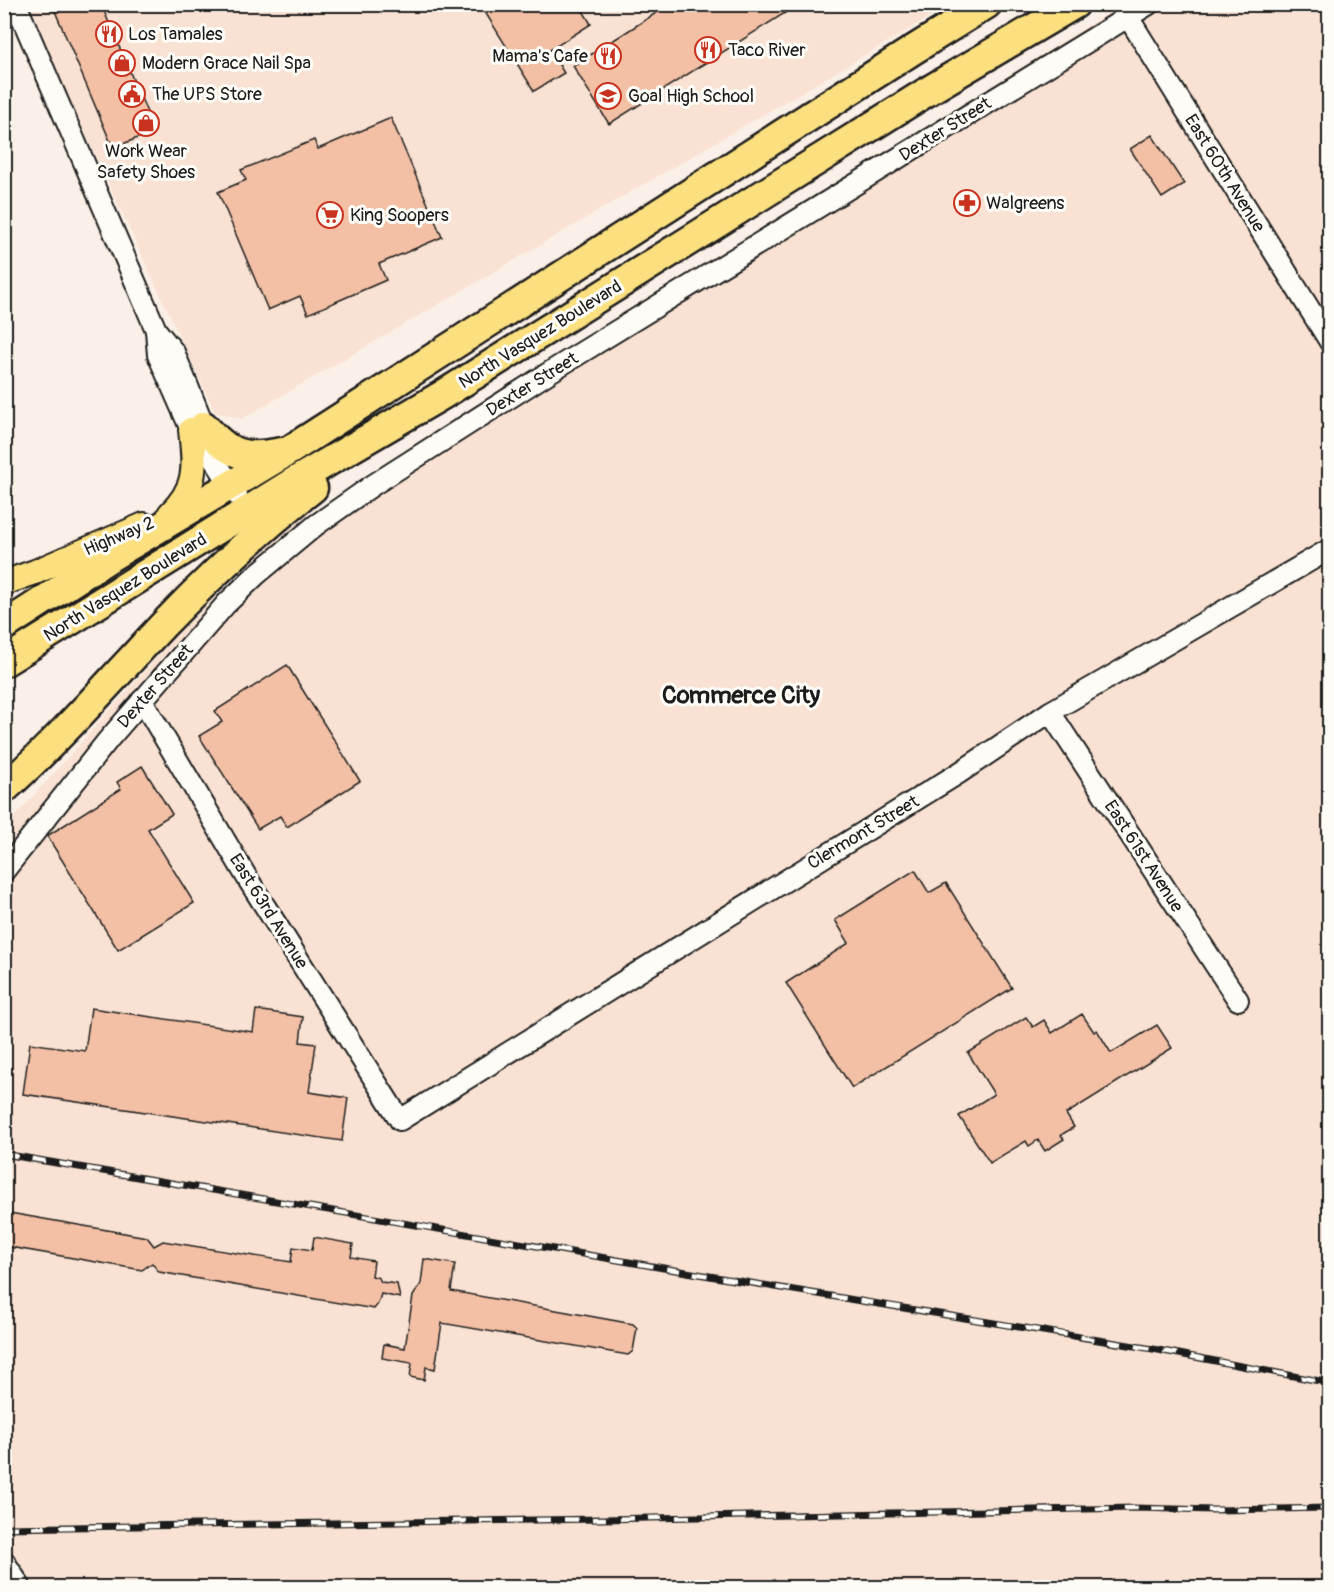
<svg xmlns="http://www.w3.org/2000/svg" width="1334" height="1592" viewBox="0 0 1334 1592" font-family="Pangolin,sans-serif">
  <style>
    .built { fill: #f9e2d3 }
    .building { fill: #f3c0a5; stroke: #1c1c1c; stroke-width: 1.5 }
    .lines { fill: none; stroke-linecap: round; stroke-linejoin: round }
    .minor-casing { stroke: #1c1c1c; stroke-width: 24 }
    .major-casing { stroke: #1c1c1c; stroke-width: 28 }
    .highway-casing { stroke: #1c1c1c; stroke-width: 33 }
    .minor { stroke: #fdfcf7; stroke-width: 20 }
    .major { stroke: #fce080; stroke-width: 24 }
    .highway { stroke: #fce080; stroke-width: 28 }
    .rail-casing { stroke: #1c1c1c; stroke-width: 7 }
    .rail { stroke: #fdfcf7; stroke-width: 4.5; stroke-dasharray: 14; stroke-linecap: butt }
    .labels { text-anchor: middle; stroke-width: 6; stroke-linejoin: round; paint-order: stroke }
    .poi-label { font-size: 18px; fill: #1c1c1c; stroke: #fdfcf7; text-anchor: start }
    .street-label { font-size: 18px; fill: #1c1c1c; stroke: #fdfcf7 }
    .district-label { font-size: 24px; font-weight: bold; fill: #1c1c1c; stroke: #fdfcf7 }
  </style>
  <rect width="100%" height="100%" fill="#fbf0e7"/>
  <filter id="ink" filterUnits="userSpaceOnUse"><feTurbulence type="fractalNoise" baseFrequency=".0167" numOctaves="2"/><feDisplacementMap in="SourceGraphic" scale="12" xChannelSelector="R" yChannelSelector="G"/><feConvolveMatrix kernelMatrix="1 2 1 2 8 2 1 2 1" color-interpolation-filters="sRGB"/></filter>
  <g filter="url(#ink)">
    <g class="built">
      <path d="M25,5H951L242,419L215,412Z"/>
      <path d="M1121,5H1329V1587L5,1588V828L189,621L288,528Z"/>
    </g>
    <g class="building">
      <path d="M52,4H101L155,131L113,148Z"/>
      <path d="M480,4H579L591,24L550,50L564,73L534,91Z"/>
      <path d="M670,4H799L609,124L573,66Z"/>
      <path d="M391,118L442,237L379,264L386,280L308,314L300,296L268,310L218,192L246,180L241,170L314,140L318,149Z"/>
      <path d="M1152,135L1184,184L1162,198L1130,149Z"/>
      <path d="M287,665L360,781L287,827L280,816L258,829L199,736L222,722L215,711Z"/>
      <path d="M142,766L172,814L148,829L194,903L118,950L47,836L121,789L117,782Z"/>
      <path d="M915,870L929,893L946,883L1012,988L852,1088L786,983L849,943L835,920Z"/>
      <path d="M91,1008L253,1032L256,1010L303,1017L300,1042L316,1044L309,1092L348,1098L342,1141L23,1094L30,1043L85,1051Z"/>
      <path d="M1082,1014L1094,1032L1097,1030L1111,1053L1157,1025L1172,1048L1066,1114L1074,1127L1061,1135L1064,1139L1045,1151L1038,1140L1029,1146L1026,1141L990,1163L959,1116L994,1094L968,1053L1026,1017L1033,1027L1044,1020L1052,1033Z"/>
      <path d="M4,1212L147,1237L154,1246L163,1241L291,1262L293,1247L312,1250L314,1237L353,1244L351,1257L374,1261L372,1276L379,1278L381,1282L397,1284L400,1298L381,1294L378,1304L374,1309L159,1272L152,1263L142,1270L4,1246Z"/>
      <path d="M424,1259L455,1264L451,1291L633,1324L637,1328L633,1351L628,1355L442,1323L435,1369L426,1367L424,1380L410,1377L412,1363L382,1358L384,1344L405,1348L413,1296L421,1284Z"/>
    </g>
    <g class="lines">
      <defs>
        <g id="minor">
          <path d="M16,4L156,330L174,352L204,426V439"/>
          <path d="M1120,4L1330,342"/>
          <path d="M156,330L158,355L191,430L205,445L237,495"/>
          <path d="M142,700L249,881L400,1120L959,773L1050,712L1330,549"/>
          <path d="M1050,712L1238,1000"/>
          <path d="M4,871L108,740L226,604L256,575L316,525L373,485L561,365L1149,4"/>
          <path d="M4,1561L21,1588"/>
        </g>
        <g id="major">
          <path d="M170,514C198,486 195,468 191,430"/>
          <path d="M4,583L35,572L144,525"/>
        </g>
        <g id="highway">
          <path d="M204,426C230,455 243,460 282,452"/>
          <path d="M4,626L112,556L290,450L913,50L987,4"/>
          <path d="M4,662L297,480L444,394L933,88L1075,4"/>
          <path d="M4,789C61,738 111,680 164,624C210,576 260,530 313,488"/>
        </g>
      </defs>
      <use href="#minor" class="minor-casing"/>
      <use href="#major" class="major-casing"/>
      <use href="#highway" class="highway-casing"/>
      <use href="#minor" class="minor"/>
      <use href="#major" class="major"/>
      <use href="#highway" class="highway"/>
      <defs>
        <g id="rail">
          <path d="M4,1154L727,1279L1153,1349L1330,1383"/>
          <path d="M4,1528L603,1519L1135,1508L1214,1510L1330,1508"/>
        </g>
      </defs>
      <use href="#rail" class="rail-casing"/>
      <use href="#rail" class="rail"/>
    </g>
  </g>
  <defs>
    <symbol id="restaurant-ring" viewBox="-11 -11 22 22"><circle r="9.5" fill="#fdfcf7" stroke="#c8321e" stroke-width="1.5"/><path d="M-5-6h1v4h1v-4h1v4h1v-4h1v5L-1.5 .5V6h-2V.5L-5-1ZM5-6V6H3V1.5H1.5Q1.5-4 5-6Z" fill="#c8321e"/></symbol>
    <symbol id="shop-ring" viewBox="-11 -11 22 22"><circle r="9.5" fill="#fdfcf7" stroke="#c8321e" stroke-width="1.5"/><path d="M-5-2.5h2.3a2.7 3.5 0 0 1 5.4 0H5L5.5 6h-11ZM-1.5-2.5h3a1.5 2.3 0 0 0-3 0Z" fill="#c8321e"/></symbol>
    <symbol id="civic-ring" viewBox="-11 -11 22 22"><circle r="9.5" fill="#fdfcf7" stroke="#c8321e" stroke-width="1.5"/><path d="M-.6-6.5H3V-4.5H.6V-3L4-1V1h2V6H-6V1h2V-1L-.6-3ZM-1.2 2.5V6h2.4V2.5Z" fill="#c8321e"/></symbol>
    <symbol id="school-ring" viewBox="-11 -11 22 22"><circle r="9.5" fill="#fdfcf7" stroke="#c8321e" stroke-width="1.5"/><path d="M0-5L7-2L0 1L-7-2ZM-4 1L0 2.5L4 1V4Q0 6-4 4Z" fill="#c8321e"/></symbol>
    <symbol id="pharmacy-ring" viewBox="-11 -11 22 22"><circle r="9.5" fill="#fdfcf7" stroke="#c8321e" stroke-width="1.5"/><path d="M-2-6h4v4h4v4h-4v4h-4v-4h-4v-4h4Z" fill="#c8321e"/></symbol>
    <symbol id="supermarket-ring" viewBox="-11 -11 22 22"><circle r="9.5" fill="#fdfcf7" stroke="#c8321e" stroke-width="1.5"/><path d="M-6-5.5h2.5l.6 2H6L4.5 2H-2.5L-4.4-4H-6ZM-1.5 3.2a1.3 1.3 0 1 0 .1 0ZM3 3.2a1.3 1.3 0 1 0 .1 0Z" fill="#c8321e"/></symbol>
  </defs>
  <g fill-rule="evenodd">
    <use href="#restaurant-ring" x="94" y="19" width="30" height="30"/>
    <use href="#restaurant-ring" x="693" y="35" width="30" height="30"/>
    <use href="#restaurant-ring" x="593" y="41" width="30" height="30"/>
    <use href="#shop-ring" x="107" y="48" width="30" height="30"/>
    <use href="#civic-ring" x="117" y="79" width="30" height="30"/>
    <use href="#school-ring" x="593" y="81" width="30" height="30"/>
    <use href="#shop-ring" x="131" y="108" width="30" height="30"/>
    <use href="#pharmacy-ring" x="952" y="188" width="30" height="30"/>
    <use href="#supermarket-ring" x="315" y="200" width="30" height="30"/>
  </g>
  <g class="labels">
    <g class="poi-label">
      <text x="128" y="40">Los Tamales</text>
      <text x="728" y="56">Taco River</text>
      <text x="588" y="62" text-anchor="end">Mama's Cafe</text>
      <text x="142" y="69">Modern Grace Nail Spa</text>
      <text x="152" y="100">The UPS Store</text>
      <text x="628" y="102">Goal High School</text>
      <text x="146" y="157" text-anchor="middle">Work Wear<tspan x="146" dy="21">Safety Shoes</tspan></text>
      <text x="986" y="209">Walgreens</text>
      <text x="350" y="221">King Soopers</text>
    </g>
    <g class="street-label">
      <text transform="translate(945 129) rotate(-32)" y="6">Dexter Street</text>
      <text transform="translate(1225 173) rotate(58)" y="6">East 60th Avenue</text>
      <text transform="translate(540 334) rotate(-32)" y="6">North Vasquez Boulevard</text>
      <text transform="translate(532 384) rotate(-32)" y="6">Dexter Street</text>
      <text transform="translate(119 536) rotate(-23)" y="6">Highway 2</text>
      <text transform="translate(125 587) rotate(-32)" y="6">North Vasquez Boulevard</text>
      <text transform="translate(155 686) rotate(-49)" y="6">Dexter Street</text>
      <text transform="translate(863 832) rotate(-31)" y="6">Clermont Street</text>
      <text transform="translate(1144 856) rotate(57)" y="6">East 61st Avenue</text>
      <text transform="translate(269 911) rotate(58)" y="6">East 63rd Avenue</text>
    </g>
    <g class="district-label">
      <text x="741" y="703">Commerce City</text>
    </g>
  </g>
  <rect width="1334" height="1592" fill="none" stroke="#fdfcf7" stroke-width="24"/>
  <rect x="12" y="12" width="1310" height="1568" fill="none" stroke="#1c1c1c" stroke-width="2" filter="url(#ink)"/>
</svg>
